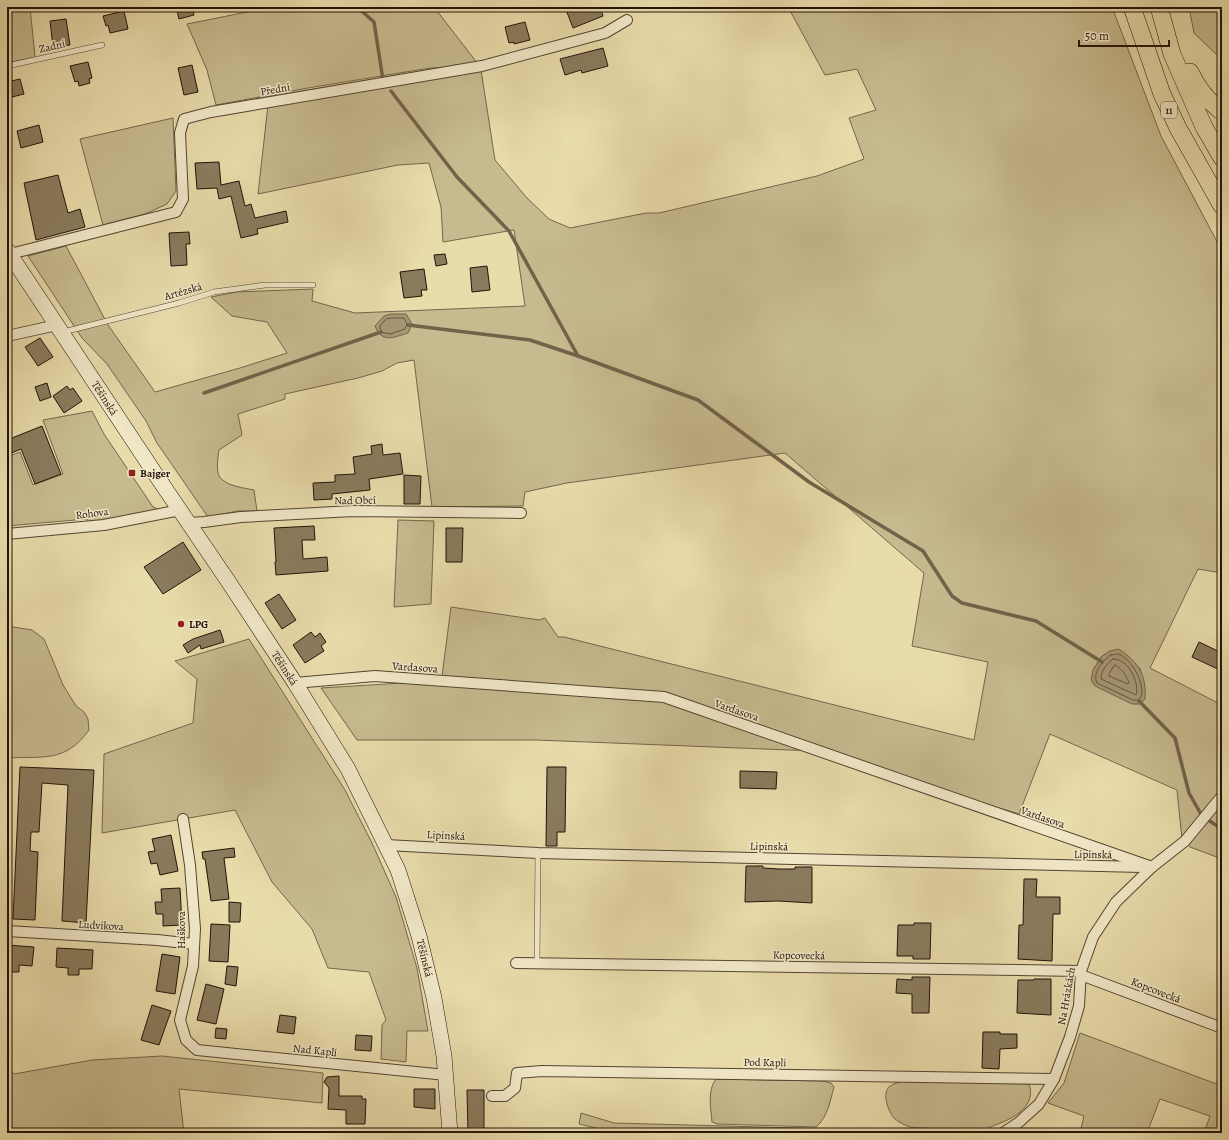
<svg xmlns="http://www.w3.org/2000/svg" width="1229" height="1140" viewBox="0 0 1229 1140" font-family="Alegreya,serif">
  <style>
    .green { fill: #c7ba8f; stroke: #75664c; fill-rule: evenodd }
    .water { fill: #a69774; stroke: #726249 }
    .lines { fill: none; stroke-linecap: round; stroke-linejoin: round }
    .shore { stroke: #64543e; stroke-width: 1 }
    .stream { stroke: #726249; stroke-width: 3.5 }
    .building { fill: #8a7b5d; stroke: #231209 }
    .service-casing { stroke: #544432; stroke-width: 6 }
    .minor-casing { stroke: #544432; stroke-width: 12 }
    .secondary-casing { stroke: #231209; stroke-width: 16 }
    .trunk-casing { stroke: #231209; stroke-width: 18 }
    .service { stroke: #f1e8c8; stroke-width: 5 }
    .minor { stroke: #f1e8c8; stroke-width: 10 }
    .secondary { stroke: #f1e8c8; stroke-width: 15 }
    .trunk { stroke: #e9dcab; stroke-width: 17 }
    .poi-dot { fill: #8f2418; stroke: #f1e8c8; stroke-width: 1.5 }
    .labels { text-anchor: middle; stroke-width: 3; stroke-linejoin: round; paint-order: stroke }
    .shield { fill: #f1e8c8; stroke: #615242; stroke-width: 1 }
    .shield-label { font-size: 10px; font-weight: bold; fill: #231209 }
    .street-label { font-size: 11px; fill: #231209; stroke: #f1e8c8 }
    .poi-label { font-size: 11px; font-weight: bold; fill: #231209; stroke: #f1e8c8; text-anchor: start }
  </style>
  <rect width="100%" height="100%" fill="#e9dcab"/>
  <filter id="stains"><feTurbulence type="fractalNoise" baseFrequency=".005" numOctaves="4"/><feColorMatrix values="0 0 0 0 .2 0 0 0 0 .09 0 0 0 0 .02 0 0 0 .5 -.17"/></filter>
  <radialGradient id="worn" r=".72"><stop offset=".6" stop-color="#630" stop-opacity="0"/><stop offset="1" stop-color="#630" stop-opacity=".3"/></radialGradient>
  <g class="green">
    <path d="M7,7H30L35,57L7,63Z"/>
    <path d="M272,7H434L478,64L457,67L430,68L308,88L216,105L207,70L187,24Z"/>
    <path d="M788,7H1112L1161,136L1222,251V573L1198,569L1150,668L1222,705V859L1190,847L1182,839L1177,790L1050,734L1019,814L815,751L536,740H357L321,688L419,682L441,684L451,607L539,620L545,618L558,637H564L974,740L988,662L912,646L924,573L785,453L567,483L525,492L523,506L432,507L414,360L397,363L382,371L358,378L285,394V399L238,414L242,435L219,450C218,457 216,469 219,476C225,486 244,488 254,490L257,511H238L208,517L157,443L146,421L107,364L82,338L28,256L66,246L108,325L155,392L240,368L287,353L267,322L232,316L211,297L237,292L313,289L312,301L355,313L525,306L514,230L443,242L441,207L429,163L398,165L258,194L268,105L481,70L495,160L527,198L549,219L570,228L646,213H659L817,176L864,159L849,118L876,110L857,69L825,75ZM1102,656L1140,668L1141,673L1093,670Z"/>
    <path d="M1189,7H1222V60L1194,33Z"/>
    <path d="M173,118L176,191L167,204L145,214L103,225L80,139Z"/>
    <path d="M92,411L104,434L153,507L158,509L103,522H88L87,519L7,526V454L9,456L20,452L33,485L63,474L43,420Z"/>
    <path d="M398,520L434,521L431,604L394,607Z"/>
    <path d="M7,626L32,630L44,639L63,685L76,706L84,712L88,719L89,730C65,763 44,756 7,758Z"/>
    <path d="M249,639L345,790L372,843L396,897L417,968L428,1031H407L406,1062L381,1059L382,1025L386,1020L369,972L328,968L312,929L272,882L235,810L102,833L104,754L193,723L197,679L175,661Z"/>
    <path d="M1080,1033L1222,1086V1133H1204L1210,1116L1160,1099L1147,1133H1080L1084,1116L1048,1103L1064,1083Z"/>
    <path d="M162,1056L323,1073L322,1103L179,1089L184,1133H7V1067L14,1074L92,1060Z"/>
    <path d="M716,1079L822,1081L831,1083L834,1087C830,1101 828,1117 816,1127L717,1124L712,1122C711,1109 707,1090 716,1079Z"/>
    <path d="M904,1081L1029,1084C1037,1106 1013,1119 995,1125C990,1127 985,1130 980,1130C962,1133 943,1129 925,1128C920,1128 915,1128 910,1127C905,1125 898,1122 894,1118C888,1111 882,1094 889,1087C893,1083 899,1083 904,1081Z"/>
    <path d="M581,1113L614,1123L834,1129V1133H616L579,1124Z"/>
  </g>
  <g class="water">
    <path d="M391,314H406L412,324L408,333C394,337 382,344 375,326L384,316Z"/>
    <path d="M1119,649C1138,662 1147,675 1145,699L1140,704H1132L1095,686L1091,680L1093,670L1102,656L1110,651Z"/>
  </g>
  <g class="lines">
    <g class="shore">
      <path d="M392,318H404L407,324L405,329L390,334L381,332L380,326L386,319Z"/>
      <path d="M1111,655C1112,655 1117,654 1117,654C1131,656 1149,689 1139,700H1133L1097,683C1092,673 1103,660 1111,655Z"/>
      <path d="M1113,659C1128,658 1140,683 1136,695L1101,679C1101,671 1107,663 1113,659Z"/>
      <path d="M1115,665C1123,669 1125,675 1129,682L1128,684L1109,676V674Z"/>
    </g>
    <g class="stream">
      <path d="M357,7L374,22L383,80"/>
      <path d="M391,91L457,177L509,231L578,356L698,400L809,482L923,551L952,596L962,603L1036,621L1102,662"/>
      <path d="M408,325L530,340L578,356"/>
      <path d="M204,393L381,332"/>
      <path d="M1139,701L1175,738L1189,793L1202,816L1222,829"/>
    </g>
  </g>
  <g class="building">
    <path d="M176,7H192L194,15L179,19Z"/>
    <path d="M565,7H600L603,16L573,28Z"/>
    <path d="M124,11L128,29L110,33L108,25L106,26L103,16Z"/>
    <path d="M66,19L70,45L53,47L50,21Z"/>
    <path d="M525,22L530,40L514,44V42L509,43L505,27Z"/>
    <path d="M603,48L608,66L582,73L581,70L565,75L560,59Z"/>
    <path d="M88,62L92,78L89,79L90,83L79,86L78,81L75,82L70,66Z"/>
    <path d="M192,65L198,92L184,95L178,68Z"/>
    <path d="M20,79L24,94L8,98L7,82Z"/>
    <path d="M39,125L43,142L21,148L17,131Z"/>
    <path d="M219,162L221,185L239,181L245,206L251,204L255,218L286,211L288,222L257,229L258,234L241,238L231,196L219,199L217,188L197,189L195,163Z"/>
    <path d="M58,175L68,213L80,209L85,227L36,240L24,183Z"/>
    <path d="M189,232L190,244H186L187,265L171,266L169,233Z"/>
    <path d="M445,254L447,264L436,266L434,255Z"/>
    <path d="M487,266L490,290L472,292L470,268Z"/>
    <path d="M424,269L427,290H421L422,296L404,298L400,272Z"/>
    <path d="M40,338L53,357L38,366L25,347Z"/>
    <path d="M47,383L51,397L40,401L35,387Z"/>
    <path d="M67,386L70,390L73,388L82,401L64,413L53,396Z"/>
    <path d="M42,426L61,474L35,484L21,449L9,454L7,448V440Z"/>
    <path d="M382,444L383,455L400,453L403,474L369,479L370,490L332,494V499L314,500L313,483L335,482V475L355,474L353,457L372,454L371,446Z"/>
    <path d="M404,475L421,476L420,504H404Z"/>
    <path d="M314,526L315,540H302L303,559L327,557L328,571L276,575L275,562H276L274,528Z"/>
    <path d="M446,528H463L462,562H446Z"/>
    <path d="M183,542L201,570L163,594L144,567Z"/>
    <path d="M279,594L296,620L282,629L265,603Z"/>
    <path d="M220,630L224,642L201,649L200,645L188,653L183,645L193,639Z"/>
    <path d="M311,632L315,637L320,633L326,642L321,646L324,651L305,663L293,645Z"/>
    <path d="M1199,642L1222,653V671L1192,657Z"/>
    <path d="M20,767L94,770L86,923L62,921L68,785L42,783L39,832H31L30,851L38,852L35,920L13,919Z"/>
    <path d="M547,767H566L565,832H557V846H546Z"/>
    <path d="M740,771L777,772L776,789L740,788Z"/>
    <path d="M171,835L178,871L160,875L157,863L151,864L148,852L155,851L152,839Z"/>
    <path d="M234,848L235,857L224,858L229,899L211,901L205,859H203L202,852Z"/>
    <path d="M746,866H763V868L779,869H795V867H812V903L778,901L745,902Z"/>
    <path d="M1024,879H1037L1036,897H1060V914H1053L1052,961L1018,959L1019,925H1023Z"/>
    <path d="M180,888L182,925L163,926V914H156L155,902H162L161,889Z"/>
    <path d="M229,902L241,903L240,922H229Z"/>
    <path d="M914,923H931L930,959H913V956H897L898,925H914Z"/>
    <path d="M211,924L230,925L228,962L209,961Z"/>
    <path d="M7,945L34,947L32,966L19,965V972H8Z"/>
    <path d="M57,948L93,950L92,969H79V975H68V968L56,967Z"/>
    <path d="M162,954L180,957L175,994L156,991Z"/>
    <path d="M227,966L238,967L236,986L225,984Z"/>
    <path d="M912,977H930L929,1013H912V994L896,993L897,979L912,980Z"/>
    <path d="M1034,979H1051V1015L1017,1013L1018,980H1034Z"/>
    <path d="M206,984L224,989L216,1024L197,1020Z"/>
    <path d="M152,1005L171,1011L159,1045L141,1040Z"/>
    <path d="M280,1015L296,1017L294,1034L277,1032Z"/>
    <path d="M216,1028L227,1029L226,1039L215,1038Z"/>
    <path d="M983,1032H1000V1034H1017V1048L1000,1049L999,1069L982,1068Z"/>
    <path d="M356,1035L372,1036L371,1051L355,1050Z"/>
    <path d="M339,1076V1096H362V1099H366L365,1124H346V1110L328,1109L329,1088L324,1082L327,1077Z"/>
    <path d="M414,1089H435V1109L414,1107Z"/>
    <path d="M467,1090H484V1133H468Z"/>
  </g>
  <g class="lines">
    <defs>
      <g id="service">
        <path d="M7,66L102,45"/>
        <path d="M63,332L179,303L214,292L265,285H313"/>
        <path d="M537,963L538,853"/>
      </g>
      <g id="minor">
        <path d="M10,254L176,212L183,199L180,133L184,119L211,112L482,66L605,33L627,20"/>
        <path d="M7,336L57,325"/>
        <path d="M189,523L204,522L241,517L353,511L521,513"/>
        <path d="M7,534L104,525L180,510"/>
        <path d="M295,683L375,676L664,697L1152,867"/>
        <path d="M183,819L190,865L195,929L193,966L180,1020L186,1040L197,1050L446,1075"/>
        <path d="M386,845L538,853L1142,867"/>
        <path d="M7,931L157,940L194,944"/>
        <path d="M516,963L1081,971"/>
        <path d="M1081,975L1222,1028"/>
        <path d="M492,1096H505L515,1088L517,1073L542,1071L1054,1079"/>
        <path d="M1003,1133L1018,1123L1039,1104L1054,1079L1070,1037L1079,1006L1081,971L1093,937L1116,902L1152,867L1185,841L1222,796"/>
      </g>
      <path id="secondary" d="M7,250L160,481L228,581L295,683L348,769L398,870L419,936L434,998L444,1056L450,1133"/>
      <g id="trunk">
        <path d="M1132,7L1162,94L1178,128L1222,206"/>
        <path d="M1159,7L1172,54L1204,127L1222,158"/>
        <path d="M1190,72C1198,89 1208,101 1222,112"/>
      </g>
    </defs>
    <use href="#service" class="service-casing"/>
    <use href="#minor" class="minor-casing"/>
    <use href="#secondary" class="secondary-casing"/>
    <use href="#trunk" class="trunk-casing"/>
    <use href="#service" class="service"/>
    <use href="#minor" class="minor"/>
    <use href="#secondary" class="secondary"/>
    <use href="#trunk" class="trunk"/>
  </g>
  <g class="poi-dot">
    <rect x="128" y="469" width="8" height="8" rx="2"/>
    <circle cx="181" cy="624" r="4"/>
  </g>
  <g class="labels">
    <rect class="shield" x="1161" y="102" width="16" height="16" rx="3"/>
    <g class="shield-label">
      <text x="1169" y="114">11</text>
    </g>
    <g class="street-label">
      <text transform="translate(52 46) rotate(-13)" y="4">Zadní</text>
      <text transform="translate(275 89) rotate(-10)" y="4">Přední</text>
      <text transform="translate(183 291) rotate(-16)" y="4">Artézská</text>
      <text transform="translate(105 398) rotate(57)" y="4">Těšínská</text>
      <text transform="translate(355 500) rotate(-1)" y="4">Nad Obcí</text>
      <text transform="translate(92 513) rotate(-7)" y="4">Rohova</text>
      <text transform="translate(415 667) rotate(4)" y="4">Vardasova</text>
      <text transform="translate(285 668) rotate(57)" y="4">Těšínská</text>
      <text transform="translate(737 710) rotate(19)" y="4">Vardasova</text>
      <text transform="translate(1043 817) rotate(19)" y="4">Vardasova</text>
      <text transform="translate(446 835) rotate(3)" y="4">Lipinská</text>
      <text transform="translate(769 846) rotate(1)" y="4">Lipinská</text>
      <text transform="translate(1093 854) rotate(1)" y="4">Lipinská</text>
      <text transform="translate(101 925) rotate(3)" y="4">Ludvíkova</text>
      <text transform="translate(181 930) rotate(-90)" y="4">Haškova</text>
      <text transform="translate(799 955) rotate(1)" y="4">Kopcovecká</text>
      <text transform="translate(425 958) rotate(76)" y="4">Těšínská</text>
      <text transform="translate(1156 990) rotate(21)" y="4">Kopcovecká</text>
      <text transform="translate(1066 996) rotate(-80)" y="4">Na Hrázkách</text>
      <text transform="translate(315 1050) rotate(6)" y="4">Nad Kaplí</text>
      <text transform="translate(765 1062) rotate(1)" y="4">Pod Kaplí</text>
    </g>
    <g class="poi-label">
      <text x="140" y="477">Bajger</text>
      <text x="189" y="628">LPG</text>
    </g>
  </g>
  <rect width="1229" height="1140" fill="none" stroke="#e9dcab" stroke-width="24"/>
  <rect x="8" y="8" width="1213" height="1124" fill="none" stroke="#231209" stroke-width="2"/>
  <rect x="12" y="12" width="1205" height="1116" fill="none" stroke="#231209"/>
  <path d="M1079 40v6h90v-6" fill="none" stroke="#231209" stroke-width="2"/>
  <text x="1085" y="40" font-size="12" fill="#231209" stroke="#f1e8c8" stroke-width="3" paint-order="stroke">50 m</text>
  <rect width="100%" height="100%" filter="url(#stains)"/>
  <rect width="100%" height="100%" fill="url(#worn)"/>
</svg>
